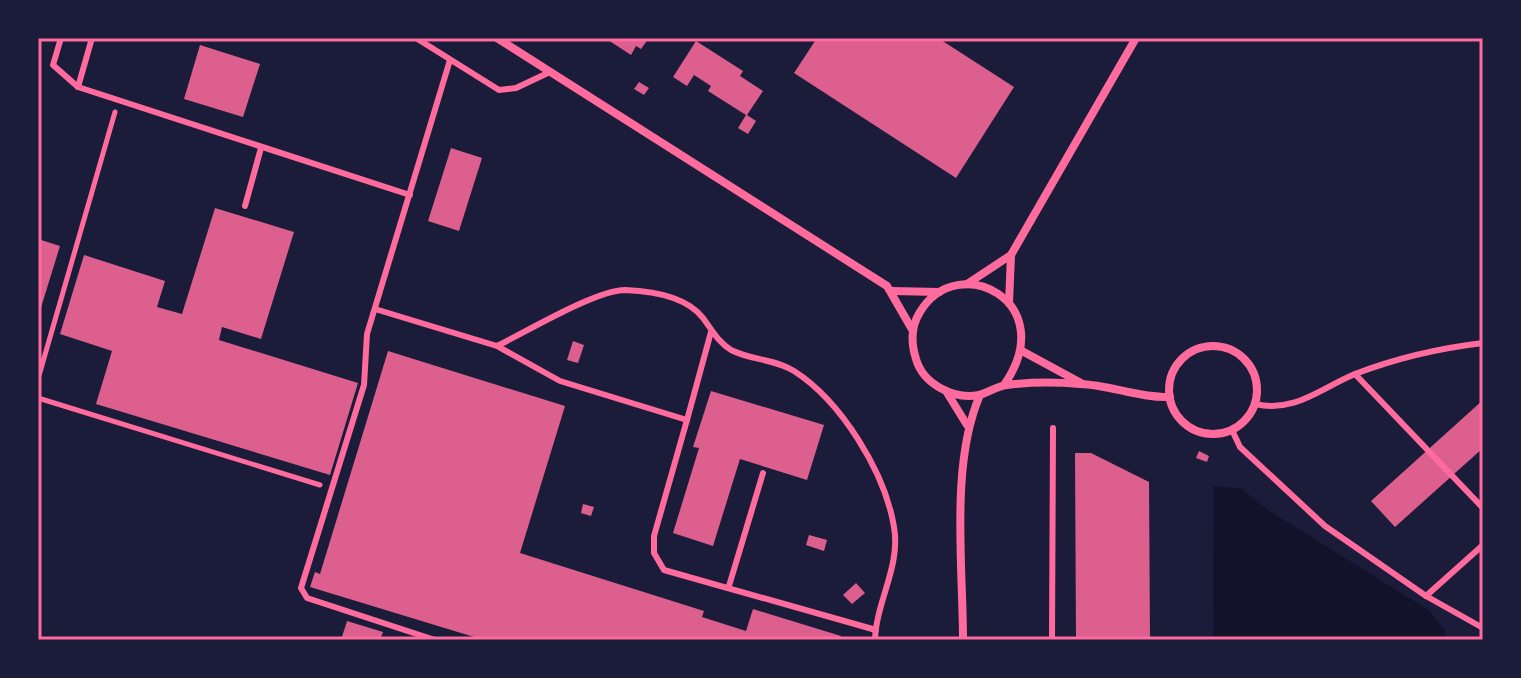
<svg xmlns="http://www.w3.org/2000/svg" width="1521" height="678" viewBox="0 0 1521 678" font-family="Ubuntu,sans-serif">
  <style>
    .water { fill: #12122b }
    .building { fill: #dd5f8e }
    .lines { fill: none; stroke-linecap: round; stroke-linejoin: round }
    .path { stroke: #ff6b9d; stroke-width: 5 }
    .service { stroke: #ff6b9d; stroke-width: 6 }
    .minor { stroke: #ff6b9d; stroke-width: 8 }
    .neatline { fill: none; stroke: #ff6b9d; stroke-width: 3 }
  </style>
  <rect width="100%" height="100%" fill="#1b1b3a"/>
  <path class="water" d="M1214,486L1242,489L1268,510L1430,611L1445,631L1446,640H1213Z"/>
  <g class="building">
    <path d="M605,38H649L641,49L636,46L631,55Z"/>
    <path d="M817,38H938L1014,87L956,178L794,73Z"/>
    <path d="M696,41L743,71L740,76L763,91L747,115L756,121L748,134L738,128L746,115L708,91L711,86L694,75L687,86L673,77Z"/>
    <path d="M200,45L260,64L243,117L184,99Z"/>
    <path d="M639,82L649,88L644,95L634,89Z"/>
    <path d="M451,148L482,158L459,231L428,221Z"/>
    <path d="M215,208L294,232L261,339L222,327L219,340L358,383L330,475L96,404L112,351L60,334L84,255L165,281L157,307L182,314Z"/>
    <path d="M38,239L60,246L39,314H38Z"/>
    <path d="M573,341L584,345L578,363L567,360Z"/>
    <path d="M388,351L565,406L520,553L704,611L702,617L746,631L753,609L841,636L840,640H484L310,587L315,572L320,574Z"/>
    <path d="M711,391L824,425L807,480L740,459L713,546L673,533L699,448L693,447Z"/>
    <path d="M1483,400V448L1395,527L1371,501Z"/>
    <path d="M1199,451L1209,456L1207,462L1196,458Z"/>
    <path d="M1075,453H1091L1149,482L1150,640H1076Z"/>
    <path d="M583,504L594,507L591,516L581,513Z"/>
    <path d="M809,535L827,540L824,551L806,545Z"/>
    <path d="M856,583L865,593L852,604L843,595Z"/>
    <path d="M347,621L383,632L380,640H341Z"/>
  </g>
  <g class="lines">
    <g class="path">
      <path d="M38,379L115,112"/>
      <path d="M38,398L320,485"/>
    </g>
    <g class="service">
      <path d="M61,38L53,65L78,87L410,195"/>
      <path d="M416,38L499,90L516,88L550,72"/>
      <path d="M78,87L92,38"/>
      <path d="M245,206L261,148"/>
      <path d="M375,309L497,346C526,332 596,290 625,290C651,291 686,296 703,318C712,330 718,342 731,350C750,360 775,359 794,371C841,401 885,472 894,527C901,566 876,602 875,640"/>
      <path d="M497,346L560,381L687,420L711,332"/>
      <path d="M1355,374L1483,508"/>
      <path d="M1255,404C1295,413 1319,389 1355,374C1394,359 1441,348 1483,343"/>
      <path d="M687,420L654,536V553L664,570L876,630"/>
      <path d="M1232,430L1240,447L1325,526L1426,596L1483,628"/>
      <path d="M729,586L763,473"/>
      <path d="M1426,596L1483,545"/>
      <path d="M435,640L307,598L301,588L364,385L367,334L450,60"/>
      <path d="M1052,640L1053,428"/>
    </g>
    <g class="minor">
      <path d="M497,38L887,286L913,331"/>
      <path d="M967,284L1011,255L1136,38"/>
      <path d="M892,291L939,292"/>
      <path d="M1009,303L1011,255"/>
      <circle cx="1213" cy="390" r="44"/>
      <path d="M1022,351L1081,383"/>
      <path d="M1004,385C1062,302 958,249 920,312C911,326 911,343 916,359C923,384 954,400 979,395C988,393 997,386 1007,385C1030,382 1057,382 1080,384C1110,385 1139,398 1170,397"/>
      <path d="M946,391L967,425"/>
      <path d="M963,640C963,565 950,464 980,395"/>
    </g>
  </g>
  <rect width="1521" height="678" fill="none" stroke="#1b1b3a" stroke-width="80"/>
  <rect x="40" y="40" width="1441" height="598" class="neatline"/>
</svg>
